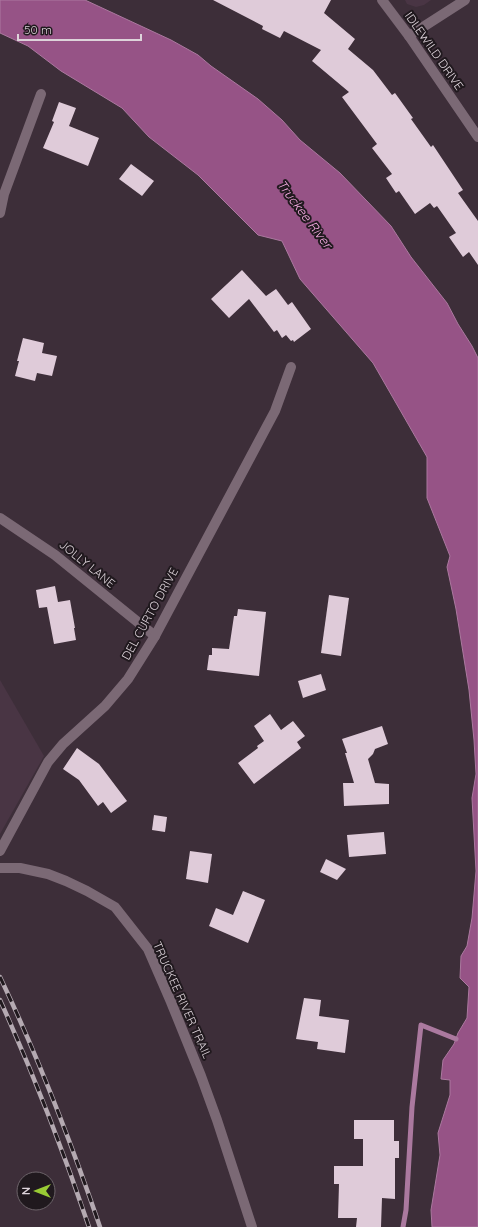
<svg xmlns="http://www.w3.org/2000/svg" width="478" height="1227" viewBox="0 0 478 1227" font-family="Quicksand,sans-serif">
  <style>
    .built { fill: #493544 }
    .water { fill: #965386; stroke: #ab799f }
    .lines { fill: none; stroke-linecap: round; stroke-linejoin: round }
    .stream { stroke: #ab799f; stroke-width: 5 }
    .building { fill: #dfcbd9 }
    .minor { stroke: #7b6975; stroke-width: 10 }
    .tertiary { stroke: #7b6975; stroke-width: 10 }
    .rail-casing { stroke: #b5aab2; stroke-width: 4.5 }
    .rail { stroke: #20191e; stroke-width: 3; stroke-dasharray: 9; stroke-linecap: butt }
    .labels { text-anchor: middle; stroke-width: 4; stroke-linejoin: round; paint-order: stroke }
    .street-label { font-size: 12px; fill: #ddd3da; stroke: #20191e }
    .water-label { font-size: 13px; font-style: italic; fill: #f9ade5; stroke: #20191e }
  </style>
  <rect width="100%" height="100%" fill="#3d2e39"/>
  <g class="built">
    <path d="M405,0H431L424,5L416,7L407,4Z"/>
    <path d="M0,680L44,756L0,834Z"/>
  </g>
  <path class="water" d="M0,0H85L171,40L198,55L211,66L258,99L282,120L300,140L340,173L391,226L411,257L447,303L458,324L472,346L478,358V1227H432L431,1210L440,1155L438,1133L450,1095V1080L441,1079L443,1060L454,1044L458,1033L467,1018L469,987L460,978L461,956L467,946L472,918L476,871L472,798L476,774L474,740L469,690L456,609L447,567L450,556L427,498V457L373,363L300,279L282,241L258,235L198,175L149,137L122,108L61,71L28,46L0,33Z"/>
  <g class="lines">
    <path class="stream" d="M403,1227L406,1210L412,1107L421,1025L456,1039"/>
  </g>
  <g class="building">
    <path d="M213,0H331L324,13L355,39L348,49L373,70L392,95L395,93L413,118L411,119L431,147L433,145L463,190L458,193L478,221V265L469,252L463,257L449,237L456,233L437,206L434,208L430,203L415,214L399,191L396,193L386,178L392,174L372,148L377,144L342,97L349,92L312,61L321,50L284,31L280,38L262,29L263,26Z"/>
    <path d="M59,102L76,108L69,126L99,138L88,166L43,148L54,122L52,121Z"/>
    <path d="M131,164L154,181L142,196L119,179Z"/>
    <path d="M242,270L266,296L276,289L288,305L292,302L311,329L294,342L293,340L291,341L286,335L282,338L277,330L274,332L249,299L229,318L211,299Z"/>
    <path d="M23,338L44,343L42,353L57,356L52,376L37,373L35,381L15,376L19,361H17Z"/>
    <path d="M55,586L58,602L70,600L75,628H74L76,640L54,644L47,607L39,608L36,590Z"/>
    <path d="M329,595L349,598L341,656L321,653Z"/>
    <path d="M238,609L266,612L259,676L207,670L209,655H212V648L229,649L234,616H237Z"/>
    <path d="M321,674L326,690L303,698L298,681Z"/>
    <path d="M270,714L281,730L293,721L305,736L297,742L301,748L254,784L238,763L258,748L257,746L264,741L254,726Z"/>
    <path d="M382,726L388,744L375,749L373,754L368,759L375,783L389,784V804L344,806L343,783H354L345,753H347L342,739Z"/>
    <path d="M77,748L99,764L127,801L111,813L103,802L98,806L79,780L63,769Z"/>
    <path d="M154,815L167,817L165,832L152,830Z"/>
    <path d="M384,832L386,854L349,857L347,835Z"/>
    <path d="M190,851L212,854L208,883L186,879Z"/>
    <path d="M326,859L346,869L337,880L320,872Z"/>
    <path d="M243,891L265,900L248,943L209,926L216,908L233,915Z"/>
    <path d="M304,998L321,1000L319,1016L349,1020L345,1053L317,1049L318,1042L296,1039Z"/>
    <path d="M354,1120H394V1141H399V1158H395V1199L382,1198L381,1227H356L357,1218H338L339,1184H334V1166H363V1139H354Z"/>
  </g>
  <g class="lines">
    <g class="minor">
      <path d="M409,36L465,0"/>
      <path d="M0,213L4,194L41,94"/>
      <path d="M0,518L55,555L155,636"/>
      <path d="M0,851L48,762L63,744L105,706L128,679L155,636L275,411L291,367"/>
      <path d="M0,868H20L48,874L66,881L87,891L115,907L148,949L171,1002L201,1076L217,1120L252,1227"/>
    </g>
    <path class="tertiary" d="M382,0L409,36L478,137"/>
    <defs>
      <g id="rail">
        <path d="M0,977C39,1059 71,1142 100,1227"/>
        <path d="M0,1000C34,1075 63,1150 89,1227"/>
      </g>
    </defs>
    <use href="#rail" class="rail-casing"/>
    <use href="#rail" class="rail"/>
  </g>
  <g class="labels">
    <g class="street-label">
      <text transform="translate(434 51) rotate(55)" y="4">IDLEWILD DRIVE</text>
      <text transform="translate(87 564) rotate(39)" y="4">JOLLY LANE</text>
      <text transform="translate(150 614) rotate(-61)" y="4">DEL CURTO DRIVE</text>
      <text transform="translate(182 1000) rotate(66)" y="4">TRUCKEE RIVER TRAIL</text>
    </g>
    <g class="water-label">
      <text transform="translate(305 214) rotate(53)" y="5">Truckee River</text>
    </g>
  </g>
  <g transform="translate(36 1191) rotate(270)"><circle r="19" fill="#20191e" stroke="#6c6369"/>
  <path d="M0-3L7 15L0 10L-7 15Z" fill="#99cb35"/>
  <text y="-6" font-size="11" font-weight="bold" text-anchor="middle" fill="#ddd3da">N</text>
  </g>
  <path d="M18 34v6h123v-6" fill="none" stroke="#ddd3da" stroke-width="2"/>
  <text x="24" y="34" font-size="12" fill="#ddd3da" stroke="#20191e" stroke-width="3" paint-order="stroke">50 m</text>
</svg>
